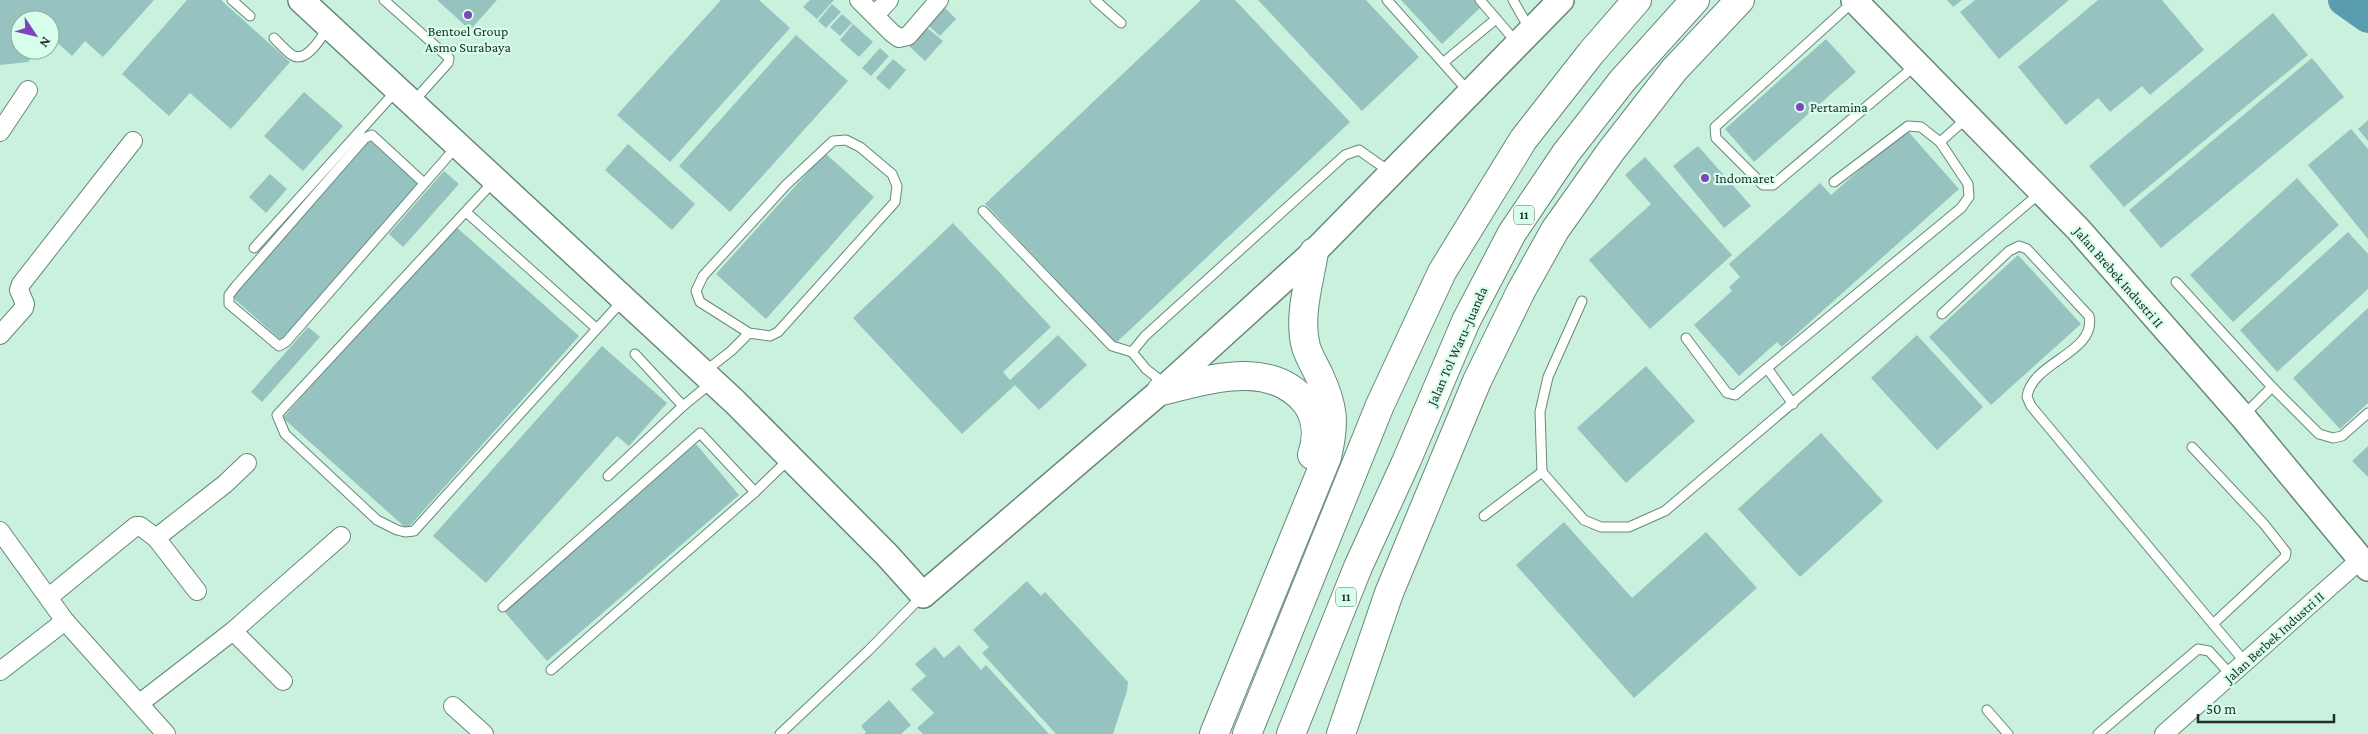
<svg xmlns="http://www.w3.org/2000/svg" width="2368" height="734" viewBox="0 0 2368 734" font-family="'Crimson Pro',serif">
  <style>
    .lines { fill: none; stroke-linecap: round; stroke-linejoin: round }
    .river { stroke: #5a9cb0; stroke-width: 32 }
    .building { fill: #96c3c0 }
    .lane-casing { stroke: #668978; stroke-width: 11 }
    .street-casing { stroke: #668978; stroke-width: 20 }
    .secondary-casing { stroke: #668978; stroke-width: 28 }
    .highway-casing { stroke: #668978; stroke-width: 30 }
    .lane { stroke: #fff; stroke-width: 9 }
    .street { stroke: #fff; stroke-width: 18 }
    .secondary { stroke: #fff; stroke-width: 25 }
    .highway { stroke: #fff; stroke-width: 28 }
    .poi-dot { fill: #7d46bd; stroke: #d7feeb; stroke-width: 2 }
    .labels { text-anchor: middle; stroke-width: 4.5; stroke-linejoin: round; paint-order: stroke }
    .shield { fill: #d7feeb; stroke: #586e63; stroke-width: 1 }
    .shield-label { font-size: 12px; font-weight: bold; fill: #223029 }
    .poi-label { font-size: 14px; fill: #223029; stroke: #d7feeb; text-anchor: start }
    .street-label { font-size: 14px; fill: #223029; stroke: #d7feeb }
  </style>
  <rect width="100%" height="100%" fill="#caf1dd"/>
  <g class="lines">
    <path class="river" d="M2344,0L2368,17"/>
  </g>
  <g class="building">
    <path d="M0,0H154L103,57L85,41L72,56L50,36V20H20V50H39L28,62L0,65Z"/>
    <path d="M187,0H221L290,62L231,129L190,93L169,116L122,74Z"/>
    <path d="M437,0H497L470,30Z"/>
    <path d="M721,0H759L790,28L670,162L617,115Z"/>
    <path d="M810,0H834L817,19L803,7Z"/>
    <path d="M1201,0H1235L1350,122L1116,343L985,204Z"/>
    <path d="M1258,0H1366L1419,57L1362,111Z"/>
    <path d="M1401,0H1475L1481,7L1442,44Z"/>
    <path d="M1947,0H1962L1953,7Z"/>
    <path d="M1975,0H2069L1999,59L1960,12Z"/>
    <path d="M2098,0H2162L2204,50L2150,95L2142,86L2110,112L2098,98L2066,125L2018,67Z"/>
    <path d="M832,4L841,12L826,28L818,21Z"/>
    <path d="M944,7L956,19L940,36L928,25Z"/>
    <path d="M2273,13L2308,55L2124,207L2089,166Z"/>
    <path d="M842,14L852,23L840,36L830,27Z"/>
    <path d="M853,24L873,42L859,57L840,40Z"/>
    <path d="M926,27L943,41L925,61L909,46Z"/>
    <path d="M796,35L848,81L730,212L679,166Z"/>
    <path d="M1826,39L1856,72L1754,162L1725,129Z"/>
    <path d="M880,48L889,56L871,76L862,68Z"/>
    <path d="M2312,58L2344,97L2161,248L2129,210Z"/>
    <path d="M893,59L906,70L889,90L876,78Z"/>
    <path d="M304,92L343,126L303,171L264,136Z"/>
    <path d="M2368,120V141L2358,129Z"/>
    <path d="M1906,129L1959,189L1782,347L1777,342L1739,376L1694,325L1732,291L1729,287L1740,277L1729,264L1820,183L1831,195Z"/>
    <path d="M2351,129L2368,149V239L2308,165Z"/>
    <path d="M369,140L420,186L282,341L231,296Z"/>
    <path d="M628,144L695,204L672,230L605,170Z"/>
    <path d="M1698,146L1751,206L1724,228L1673,166Z"/>
    <path d="M825,153L874,197L766,319L716,274Z"/>
    <path d="M1645,157L1732,255L1650,329L1589,260L1651,204L1625,175Z"/>
    <path d="M444,171L459,184L403,247L389,234Z"/>
    <path d="M270,174L287,189L266,213L249,197Z"/>
    <path d="M2297,178L2339,225L2233,322L2190,275Z"/>
    <path d="M953,223L1051,327L1003,372L1010,380L1058,335L1087,365L1039,410L1015,385L962,434L853,318Z"/>
    <path d="M454,225L579,336L407,529L283,418Z"/>
    <path d="M2348,232L2368,254V289L2277,372L2240,330Z"/>
    <path d="M2018,255L2081,324L1991,405L1929,337Z"/>
    <path d="M2368,308V403L2340,429L2293,378Z"/>
    <path d="M308,327L320,337L262,402L251,392Z"/>
    <path d="M1917,335L1983,407L1937,450L1871,378Z"/>
    <path d="M602,346L667,403L629,446L617,436L486,583L433,536Z"/>
    <path d="M1646,366L1695,421L1626,483L1577,428Z"/>
    <path d="M1821,433L1883,501L1800,577L1738,509Z"/>
    <path d="M696,444L739,495L547,661L503,610Z"/>
    <path d="M2368,446V477L2352,461Z"/>
    <path d="M1564,522L1632,598L1706,532L1757,588L1634,698L1516,565Z"/>
    <path d="M1027,581L1041,596L1045,592L1128,682L1127,691L1113,734H1056L982,653L989,647L973,630Z"/>
    <path d="M959,645L981,670L986,665L1049,734H923L917,728L934,713L911,689L926,676L915,664L935,647L944,658Z"/>
    <path d="M889,700L911,725L901,734H864L866,732L861,726Z"/>
  </g>
  <g class="lines">
    <defs>
      <g id="lane">
        <path d="M232,0L250,16"/>
        <path d="M384,0L449,58L448,63L413,102"/>
        <path d="M1095,0L1121,23"/>
        <path d="M1387,0L1468,91"/>
        <path d="M1480,0L1517,43"/>
        <path d="M1513,0L1529,28"/>
        <path d="M1853,2L1715,127L1716,138L1763,185H1773L1916,65"/>
        <path d="M274,38C279,43 285,50 292,55C306,64 322,37 328,27"/>
        <path d="M1444,62L1496,19"/>
        <path d="M494,181L277,415L285,434L377,520L397,530L405,532L414,531L623,300"/>
        <path d="M1834,182L1908,126L1921,127L1940,142"/>
        <path d="M424,183L372,135L365,138L236,286L229,295V304L279,346L286,342L456,147"/>
        <path d="M983,211L1112,346L1132,352"/>
        <path d="M466,212L596,328"/>
        <path d="M254,248L396,91"/>
        <path d="M2176,282L2272,387L2244,415"/>
        <path d="M1942,314L2009,251L2019,246L2027,249L2089,316C2097,353 2031,362 2027,397L2031,406L2213,624"/>
        <path d="M1686,338L1727,393L1735,395L1767,368L1793,404"/>
        <path d="M635,354L683,406L711,383"/>
        <path d="M1767,368L1961,208L1969,197L1968,184L1940,142L1967,118"/>
        <path d="M704,372L731,351L749,333L700,302L696,291L703,276L786,185L833,141L846,140L860,147L892,174L897,186L895,202L778,332L770,336L749,333"/>
        <path d="M1165,384L1146,369L1132,352L1145,336L1345,155L1359,150L1390,172"/>
        <path d="M2272,387L2319,434L2333,438L2342,436L2368,413"/>
        <path d="M2192,447L2264,524L2286,552L2285,557L2213,624L2245,662"/>
        <path d="M1542,472L1540,412L1548,377L1582,301"/>
        <path d="M608,476L683,406"/>
        <path d="M755,492L789,459"/>
        <path d="M1484,516L1542,472L1584,520L1601,527H1629L1665,511L2040,193"/>
        <path d="M503,607L700,433L755,492L551,670"/>
        <path d="M1987,710L2008,734"/>
        <path d="M780,734L868,651L921,597"/>
        <path d="M2098,734L2198,649L2209,651L2231,675"/>
      </g>
      <g id="street">
        <path d="M859,0L892,33L899,38L908,36L939,0"/>
        <path d="M875,15L889,0"/>
        <path d="M0,132L28,90"/>
        <path d="M0,335L24,308L25,304L19,290L21,284L133,141"/>
        <path d="M0,531L65,621L166,734"/>
        <path d="M156,538L225,484L247,463"/>
        <path d="M49,597L136,526H140L156,538L197,591"/>
        <path d="M233,631L283,681"/>
        <path d="M0,671L65,621"/>
        <path d="M140,703L233,631L341,536"/>
        <path d="M453,706L484,734"/>
        <path d="M2164,734L2361,559"/>
      </g>
      <g id="secondary">
        <path d="M301,0L735,402L887,555L923,595L1161,391L1314,252L1561,0"/>
        <path d="M1854,0L2078,229L2243,417L2368,568"/>
      </g>
      <g id="highway">
        <path d="M1161,391C1208,380 1272,358 1307,404C1317,419 1318,438 1312,455"/>
        <path d="M1214,734L1327,457C1335,423 1334,407 1319,375C1315,366 1309,357 1306,347C1298,317 1309,283 1314,252"/>
        <path d="M1247,734L1380,405L1442,272L1523,140L1591,53L1637,0"/>
        <path d="M1291,734L1358,567L1406,462L1466,321L1512,233L1566,153L1622,81L1695,0"/>
        <path d="M1341,734L1389,593L1477,381L1521,291L1555,230L1611,151L1674,70L1740,0"/>
      </g>
    </defs>
    <use href="#lane" class="lane-casing"/>
    <use href="#street" class="street-casing"/>
    <use href="#secondary" class="secondary-casing"/>
    <use href="#highway" class="highway-casing"/>
    <use href="#lane" class="lane"/>
    <use href="#street" class="street"/>
    <use href="#secondary" class="secondary"/>
    <use href="#highway" class="highway"/>
  </g>
  <g class="poi-dot">
    <circle cx="468" cy="15" r="5"/>
    <circle cx="1800" cy="107" r="5"/>
    <circle cx="1705" cy="178" r="5"/>
  </g>
  <g class="labels">
    <g class="shield">
      <rect x="1514" y="205.5" width="20" height="19" rx="4"/>
      <rect x="1336" y="587.5" width="20" height="19" rx="4"/>
    </g>
    <g class="shield-label">
      <text x="1524" y="219">11</text>
      <text x="1346" y="601">11</text>
    </g>
    <g class="poi-label">
      <text x="468" y="36" text-anchor="middle">Bentoel Group<tspan x="468" dy="16">Asmo Surabaya</tspan></text>
      <text x="1810" y="112">Pertamina</text>
      <text x="1715" y="183">Indomaret</text>
    </g>
    <g class="street-label">
      <text transform="translate(2119 277) rotate(49)" y="5">Jalan Brebek Industri II</text>
      <text transform="translate(1457 346) rotate(-66)" y="5">Jalan Tol Waru–Juanda</text>
      <text transform="translate(2274 637) rotate(-42)" y="5">Jalan Berbek Industri II</text>
    </g>
  </g>
  <g transform="translate(35 35) rotate(125)"><circle r="24" fill="#d7feeb" stroke="#8fac9d"/>
  <path d="M0-4L9 19L0 12L-9 19Z" fill="#7d46bd"/>
  <text y="-8" font-size="14" font-weight="bold" text-anchor="middle" fill="#223029">N</text>
  </g>
  <path d="M2198 714v8h136v-8" fill="none" stroke="#223029" stroke-width="2.5"/>
  <text x="2206" y="714" font-size="15" fill="#223029" stroke="#d7feeb" stroke-width="4" paint-order="stroke">50 m</text>
</svg>
